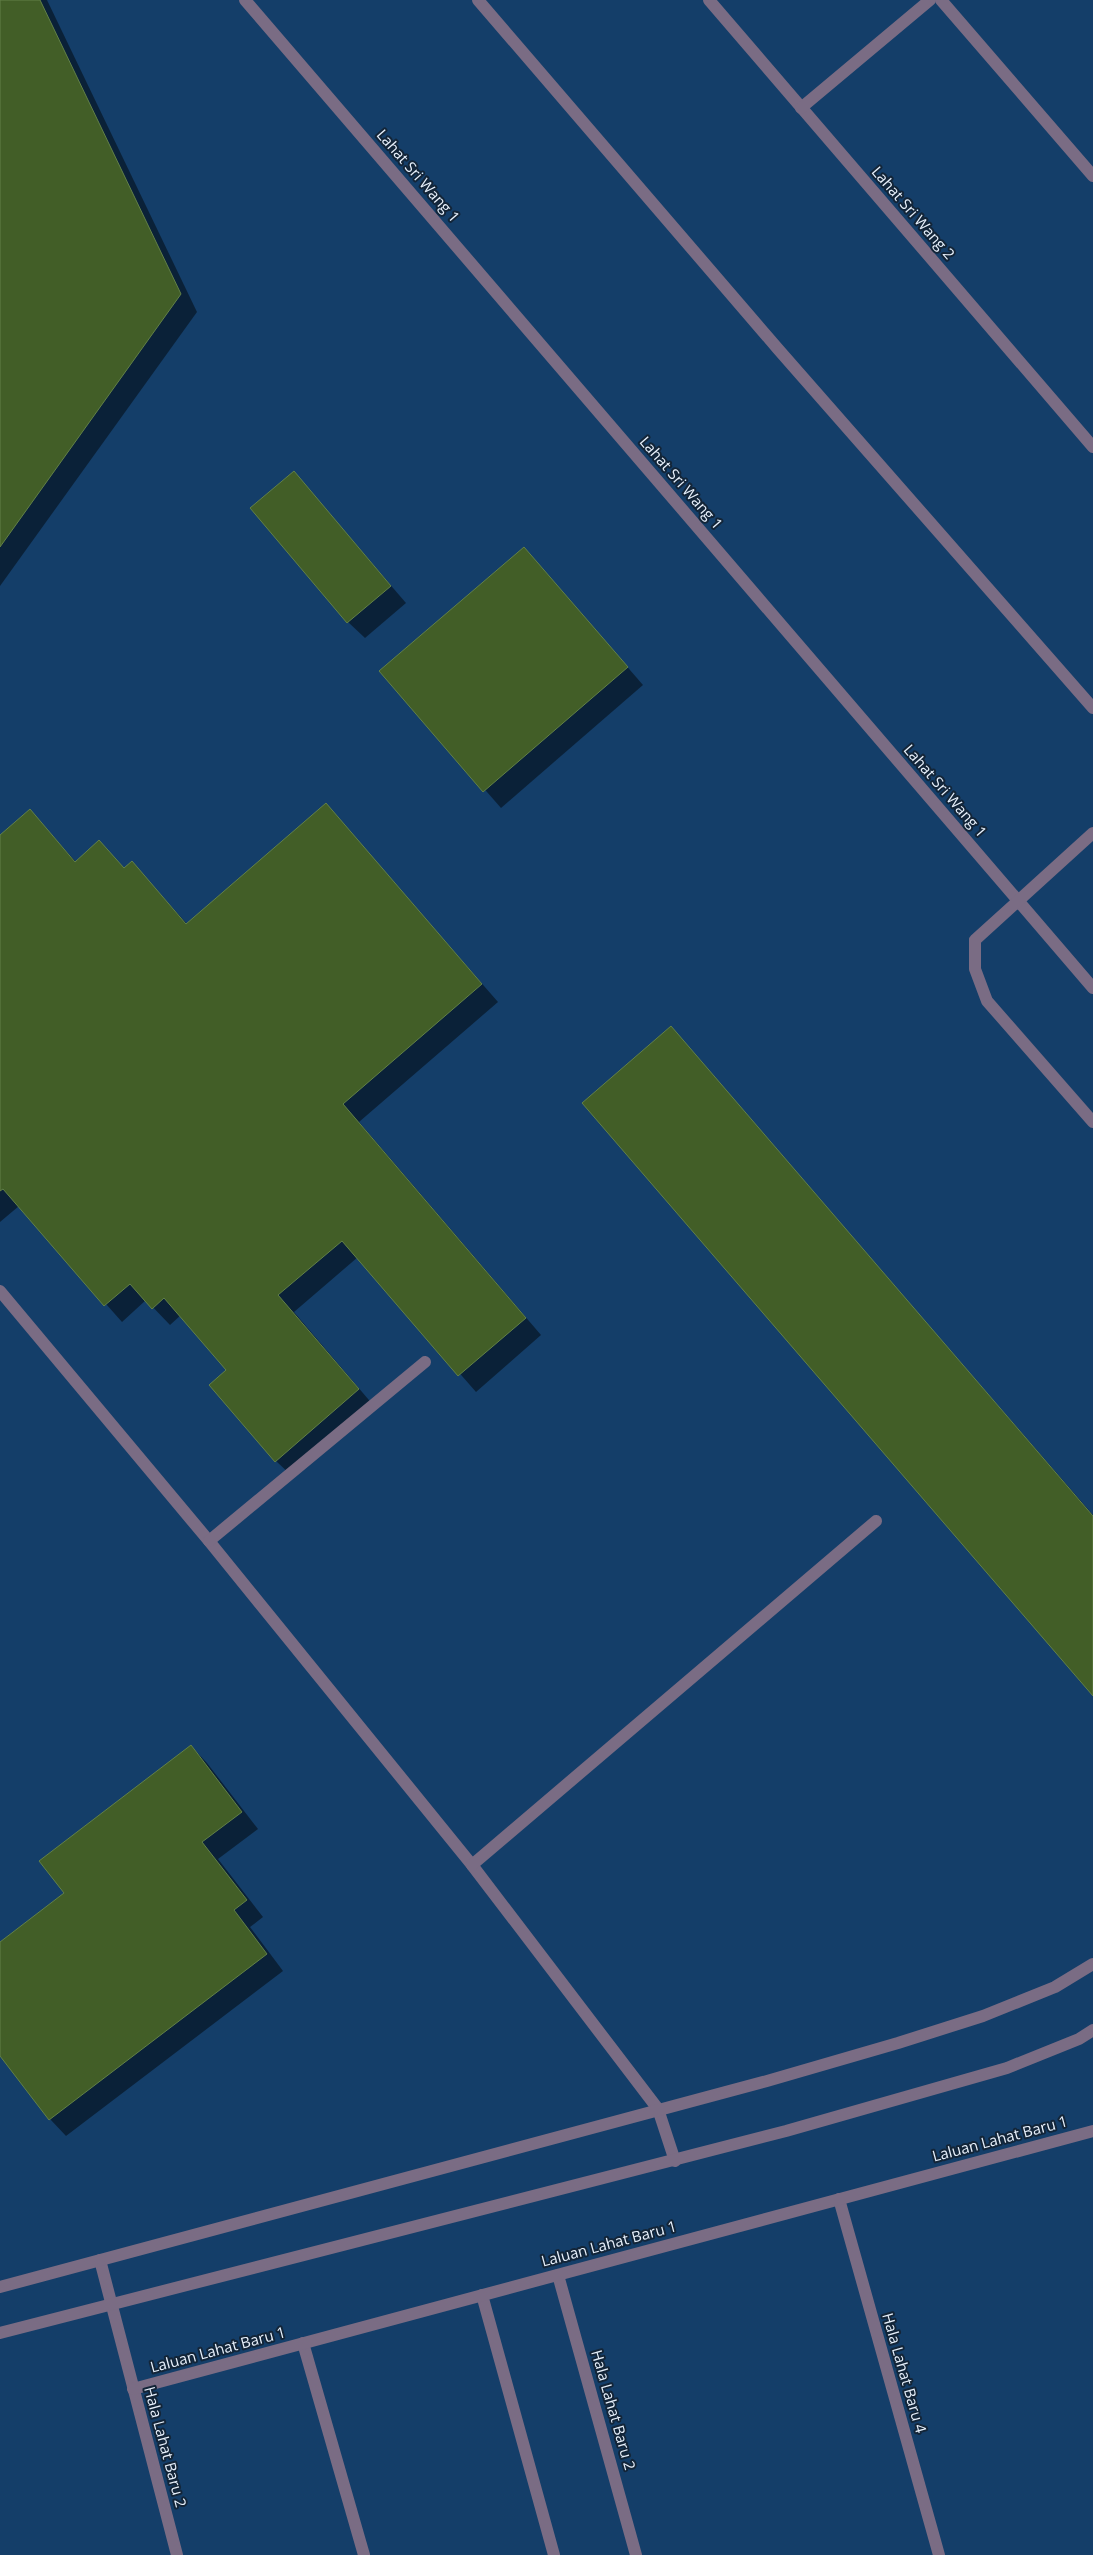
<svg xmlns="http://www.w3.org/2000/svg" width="1093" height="2555" viewBox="0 0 1093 2555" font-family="'Open Sans',sans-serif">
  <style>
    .shadow { fill: #0007 }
    .building { fill: #425e27; stroke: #628048 }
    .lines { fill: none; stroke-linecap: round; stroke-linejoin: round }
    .minor { stroke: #7a6c84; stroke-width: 12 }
    .labels { text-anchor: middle; stroke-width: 4; stroke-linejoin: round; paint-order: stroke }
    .street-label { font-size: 15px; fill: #e8f1fc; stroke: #132538 }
  </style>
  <rect width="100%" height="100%" fill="#143e69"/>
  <g class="shadow">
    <path d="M0,0H47L197,312L0,586Z"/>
    <path d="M294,473L406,603L365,638L348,622Z"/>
    <path d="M524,548L643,685L501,808L381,671Z"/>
    <path d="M326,805L498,1002L359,1122L541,1335L476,1392L358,1257L294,1312L374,1406L293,1477L276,1461L228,1370L181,1315L170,1325L146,1300L122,1322L19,1206L0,1222V837L30,811L76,862L99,842L125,869L132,863L188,925Z"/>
    <path d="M670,1028L1093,1515V1694Z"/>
    <path d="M191,1746L207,1763L258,1829L218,1859L263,1917L250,1927L283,1971L66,2136L50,2119L0,2054V1943L66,1893Z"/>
  </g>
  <g class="building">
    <path d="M0,0H40L181,294L0,547Z"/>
    <path d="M294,471L391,586L347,623L250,508Z"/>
    <path d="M524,547L628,667L483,792L379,671Z"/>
    <path d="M326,803L482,984L343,1104L526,1318L458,1376L342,1241L278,1295L359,1389L275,1462L209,1385L226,1370L164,1298L152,1309L130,1284L104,1306L3,1189L0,1191V835L30,809L75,862L99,840L124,868L132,861L186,924Z"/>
    <path d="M671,1026L1093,1516V1696L582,1103Z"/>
    <path d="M191,1745L242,1812L202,1842L247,1900L234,1910L267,1954L49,2120L0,2056V1942L64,1893L39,1861Z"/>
  </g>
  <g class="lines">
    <g class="minor">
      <path d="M245,0L1093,988"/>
      <path d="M478,0L778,349L1093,708"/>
      <path d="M709,0L1093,447"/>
      <path d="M941,0L1093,176"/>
      <path d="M801,108L930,0"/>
      <path d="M1093,833L975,940V969L987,1001L1093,1122"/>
      <path d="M0,1291L209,1541L472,1865L658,2109L675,2161"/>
      <path d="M209,1541L425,1362"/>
      <path d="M472,1865L876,1521"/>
      <path d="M839,2199L939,2555"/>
      <path d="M100,2260L177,2555"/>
      <path d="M558,2275L636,2555"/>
      <path d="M0,2287L767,2081L898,2043L983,2016L1055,1987L1093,1964"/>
      <path d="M482,2295L554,2555"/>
      <path d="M0,2333L786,2131L1007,2068L1079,2039L1093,2030"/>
      <path d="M303,2343L364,2555"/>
      <path d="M133,2389L1093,2131"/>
    </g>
  </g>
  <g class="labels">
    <g class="street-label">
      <text transform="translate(418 176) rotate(49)" y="5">Lahat Sri Wang 1</text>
      <text transform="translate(913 213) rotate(49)" y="5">Lahat Sri Wang 2</text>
      <text transform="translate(681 483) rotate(49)" y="5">Lahat Sri Wang 1</text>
      <text transform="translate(945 791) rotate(49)" y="5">Lahat Sri Wang 1</text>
      <text transform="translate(1000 2139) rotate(-15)" y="5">Laluan Lahat Baru 1</text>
      <text transform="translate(609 2244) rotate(-15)" y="5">Laluan Lahat Baru 1</text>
      <text transform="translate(218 2350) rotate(-15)" y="5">Laluan Lahat Baru 1</text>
      <text transform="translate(904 2373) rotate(74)" y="5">Hala Lahat Baru 4</text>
      <text transform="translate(613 2410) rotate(74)" y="5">Hala Lahat Baru 2</text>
      <text transform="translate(165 2447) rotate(75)" y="5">Hala Lahat Baru 2</text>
    </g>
  </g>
</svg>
